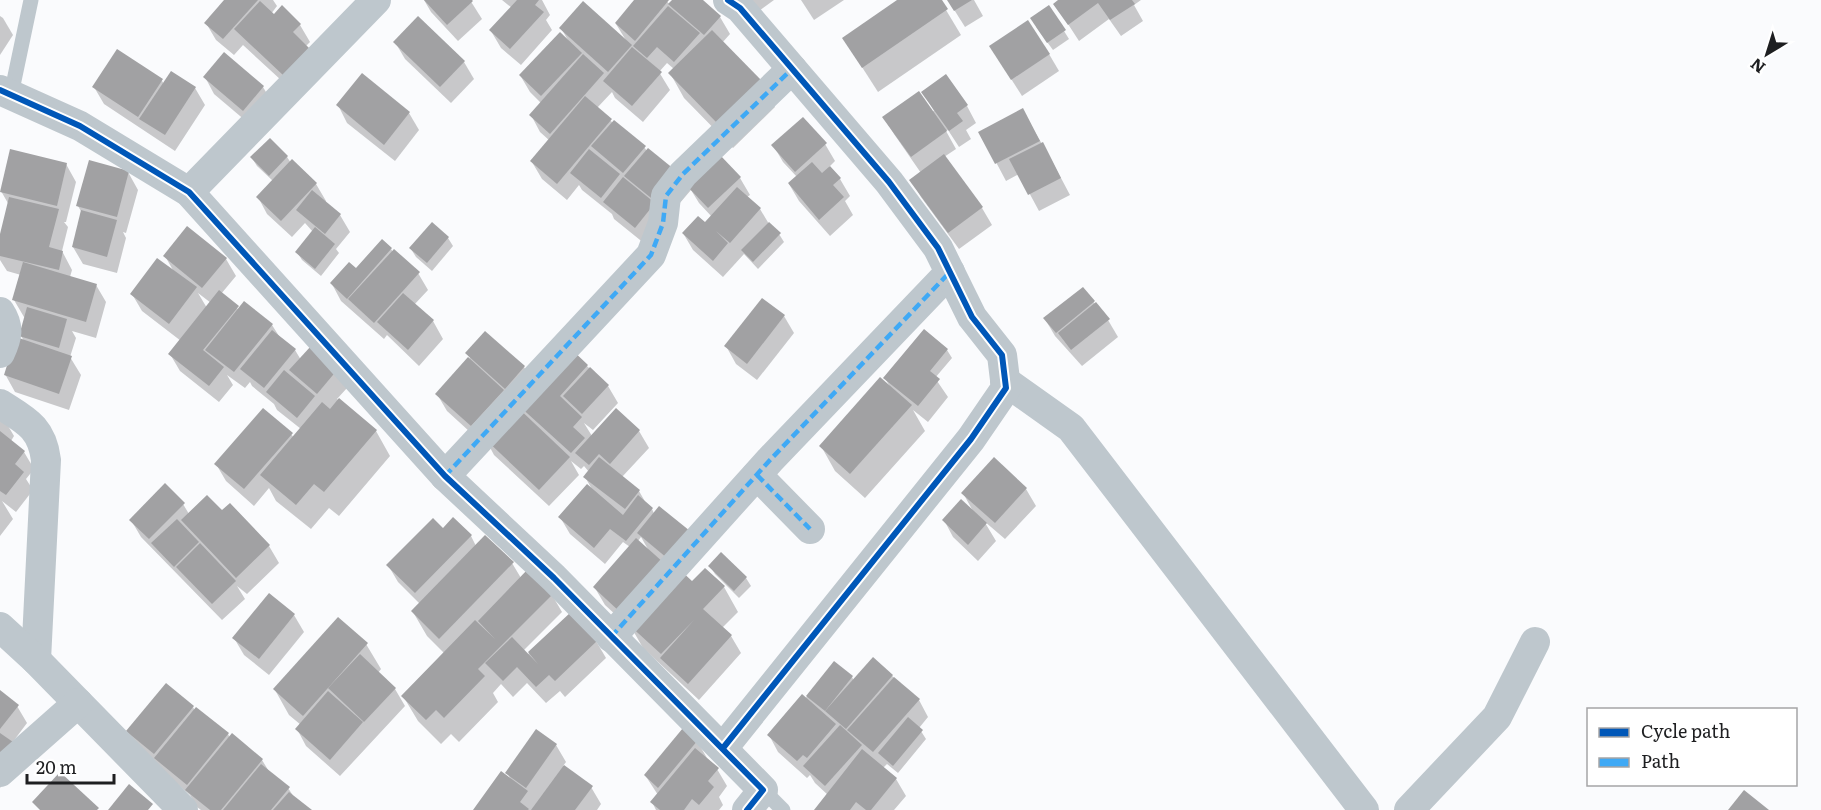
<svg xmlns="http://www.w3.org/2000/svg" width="1821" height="810" viewBox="0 0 1821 810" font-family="Literata,serif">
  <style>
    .shadow { fill: #0003; fill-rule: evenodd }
    .building { fill: #a1a1a3 }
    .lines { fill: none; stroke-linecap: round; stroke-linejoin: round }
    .lane { stroke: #bec7cd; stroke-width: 15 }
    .street { stroke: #bec7cd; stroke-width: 30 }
    .quiet { stroke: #3fa9f5; stroke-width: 4.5; stroke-dasharray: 9 4.5; stroke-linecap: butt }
    .cycleway-casing { stroke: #fff; stroke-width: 10 }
    .cycleway { stroke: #0057b8; stroke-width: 6 }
  </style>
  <rect width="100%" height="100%" fill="#fafbfd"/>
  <g class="shadow">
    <path d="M226,0H273L277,6L271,14L300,25L310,42L306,46L294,92L243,45L234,55L216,40L206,23Z"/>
    <path d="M424,0H470L482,19L458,41L431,12Z"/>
    <path d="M502,0H542L550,15L546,20L552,30L521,65L501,48L491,31L512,8Z"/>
    <path d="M636,0H666L670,5L674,0H701L720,17L730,34L722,43L761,82L775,107L733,148L684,98L670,73L674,69L667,63L659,72L670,90L643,122L615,98L612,92L597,108L613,123L644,147L647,151L679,175L740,178L750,195L747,197L760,209L769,224L779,234L784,242L758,269L744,254L723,277L693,250L683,233L705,224L712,217L699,203L691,190L645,244L614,219L612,214L582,190L579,185L567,200L542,179L532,162L550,141L540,132L531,115L541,103L530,92L520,75L569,42L561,28L627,42L616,24Z"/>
    <path d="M745,0H774L755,14Z"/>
    <path d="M801,0H844L814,20Z"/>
    <path d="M900,0H940L961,35L878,92L844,39Z"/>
    <path d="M948,0H974L983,16L965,27Z"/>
    <path d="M1061,0H1141L1134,5L1143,21L1121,36L1109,19L1079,41L1055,4Z"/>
    <path d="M0,16L3,18L13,35L0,55Z"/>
    <path d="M418,18L464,62L474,79L451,103L405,59L395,42Z"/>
    <path d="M1036,27L1064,31L1069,39L1053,50Z"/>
    <path d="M1049,54L1059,71L1022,96L1001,63Z"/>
    <path d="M362,76L409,113L419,130L395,161L347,123L338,105Z"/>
    <path d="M205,77L263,87L273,104L253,127L214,94Z"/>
    <path d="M162,81L164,84L195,88L205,105L175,151L104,104L94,87Z"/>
    <path d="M923,92L967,106L976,123L966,130L971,139L959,147L948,130L946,131L956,149L944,157L982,208L992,225L959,249L921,197L911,180L921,173L894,134L884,118L934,111Z"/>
    <path d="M1032,127L1052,161L1070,195L1039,211L1019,174L1006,181L980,132Z"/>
    <path d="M825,144L835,161L829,167L840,179L850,196L845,201L853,215L830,236L799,201L789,184L797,177L783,162L773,145Z"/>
    <path d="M287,157L291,163L292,161L316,184L326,201L325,203L340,215L350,232L336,249L339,253L321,276L302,260L297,252L313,232L305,223L292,237L267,214L258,197L273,181L257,166L252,158Z"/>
    <path d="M66,164L76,182L66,222H64L68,227L62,251L72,270L70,277L96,285L106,302L96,338L72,331L76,338L70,357L81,375L69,410L15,392L5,374L24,341L21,336L26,318L24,317L14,300L21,275L7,271L0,260V241L9,205L1,191Z"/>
    <path d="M128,172L138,190L126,233L123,232L126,238L117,273L83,264L73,247L82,213L78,206Z"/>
    <path d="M432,224L448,238L453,246L432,271L416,257L411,249Z"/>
    <path d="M391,249L393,252L418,273L428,290L414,305L433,321L443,339L419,366L387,335L384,339L341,301L332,284Z"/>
    <path d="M165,256L226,259L236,276L221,294L239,310L272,325L279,336L295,350L301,360L311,348L347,388L337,399L376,431L390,456L339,516L329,508L311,529L276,501L269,488L254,506L226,481L216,464L291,434L294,438L301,429L277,410L274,404L252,386L250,382L245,388L227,375L233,385L219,402L180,371L170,354L181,341L142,311L132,294L174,272ZM198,293L211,303L207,308Z"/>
    <path d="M1083,289L1108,320L1118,337L1082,366L1055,336L1045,319Z"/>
    <path d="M784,316L794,333L757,380L736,364L726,346Z"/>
    <path d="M569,349L608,386L618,403L593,430L584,423L592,436L639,431L649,448L622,477L639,491L647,505L652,509L680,572L692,584L724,587L738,612L722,628L731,636L741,653L699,700L643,648L631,627L630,628L605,605L595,588L630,547L623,542L605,564L570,534L560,517L593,491L585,477L589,472L584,466L581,469L571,461L579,475L549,506L494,455L485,438L481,442L447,411L437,394L470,358L467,354L524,367L535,386ZM641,537L649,551L638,541Z"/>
    <path d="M947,350L952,358L935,378L948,397L928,422L913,410L925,431L865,498L835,471L821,446L890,387L885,378Z"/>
    <path d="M0,416L4,419L14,436L11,441L24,452L34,469L26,479L33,490L16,512L2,501L13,519L0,536Z"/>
    <path d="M1026,489L1036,506L1005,539L984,521L996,541L978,561L953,537L944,520L974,513L963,493Z"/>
    <path d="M183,504L189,514L222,512L269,546L279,563L247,594L237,586L245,599L222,620L141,537L131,520Z"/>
    <path d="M444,530L471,536L476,546L512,563L521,578L552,595L562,612L523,651L527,655L571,614L596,641L606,658L565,697L560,691L546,703L527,683L513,697L501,684L493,693L498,702L459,742L451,734L441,744L418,721L403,696L445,654L427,636L413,612L420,604L398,582L388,565Z"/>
    <path d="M710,566L746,578L751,586L739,598L715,574Z"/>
    <path d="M294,615L304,632L269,675L244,655L234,638Z"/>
    <path d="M366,644L381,669L378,673L395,689L405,706L340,776L306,746L297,729L301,725L289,715L275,690Z"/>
    <path d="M873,659L919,700L928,717L919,728L926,739L898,773L887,764L883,768L896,779L906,796L894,810H816L828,795L815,783L810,775L807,778L778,752L769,735L805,699L834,663L852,677L854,681Z"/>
    <path d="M0,692L17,706L27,723L12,743L22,760L0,788Z"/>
    <path d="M193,707L195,711L228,734L230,738L262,760L270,773L288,788L294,797L309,810H201L197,807L190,795L137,749L127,732Z"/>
    <path d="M697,741L707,758L717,769L727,786L719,797L723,805L719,810H656L652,802L658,795L645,775Z"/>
    <path d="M556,745L566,762L563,766L591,787L601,804L597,810H475L512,781L507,773Z"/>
  </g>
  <g class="building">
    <path d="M224,0H258L223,39L204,23Z"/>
    <path d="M424,0H472L473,1L447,25Z"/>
    <path d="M517,0H539L535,5L544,12L510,49L489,30Z"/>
    <path d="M634,0H669L635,41L615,23Z"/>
    <path d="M672,0H703L721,16L704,35L668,4Z"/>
    <path d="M897,0H942L948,9L862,68L842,38Z"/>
    <path d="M947,0H972L954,11Z"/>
    <path d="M1058,0H1132L1135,4L1110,20L1098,3L1068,25L1053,4Z"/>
    <path d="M260,1L274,14L282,5L301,24L293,32L310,49L284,76L234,29Z"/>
    <path d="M583,1L632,45L608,72L559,28Z"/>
    <path d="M1049,5L1066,30L1047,43L1030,18Z"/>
    <path d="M668,6L700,33L674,62L657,47L647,58L633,46Z"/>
    <path d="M418,16L465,61L440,87L393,42Z"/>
    <path d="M1028,20L1050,54L1011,80L989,46Z"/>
    <path d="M712,30L762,81L718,124L668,73Z"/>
    <path d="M560,32L582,53L541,96L519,75Z"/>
    <path d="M632,47L662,72L632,106L603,81Z"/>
    <path d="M117,49L163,79L138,117L92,87Z"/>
    <path d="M224,52L264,86L243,111L203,77Z"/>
    <path d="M583,54L604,73L550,134L529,115Z"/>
    <path d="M171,71L196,87L165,135L139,119Z"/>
    <path d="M362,73L410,112L384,145L336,105Z"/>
    <path d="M946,74L968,105L957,113L963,121L949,131L921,92Z"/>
    <path d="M919,91L947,131L911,157L882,117Z"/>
    <path d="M585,96L612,119L557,184L530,161Z"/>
    <path d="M1023,108L1040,141L995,164L978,132Z"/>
    <path d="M803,117L827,143L795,172L771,145Z"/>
    <path d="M614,120L646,146L623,173L591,146Z"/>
    <path d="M270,138L288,156L269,176L250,157Z"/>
    <path d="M1043,142L1061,178L1028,195L1009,159Z"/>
    <path d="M648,148L680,174L656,202L624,176Z"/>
    <path d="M10,149L67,163L57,206L0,192Z"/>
    <path d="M589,149L620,174L601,198L570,173Z"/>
    <path d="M944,154L983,207L948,233L909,180Z"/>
    <path d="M720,155L741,177L708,208L687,186Z"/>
    <path d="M292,159L317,183L281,221L256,197Z"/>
    <path d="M89,160L129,171L117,217L76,206Z"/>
    <path d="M812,162L822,173L830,166L841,178L833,185L844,197L819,220L788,183Z"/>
    <path d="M623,177L655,203L635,228L603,202Z"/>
    <path d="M737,187L761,208L730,243L716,231L728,243L713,261L682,233L698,216L705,222Z"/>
    <path d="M312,190L341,214L325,234L296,210Z"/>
    <path d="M9,197L59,209L49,247L63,251L59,270L0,256V234Z"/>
    <path d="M81,210L117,220L107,257L72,247Z"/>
    <path d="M432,222L449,237L427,263L409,248Z"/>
    <path d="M769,222L781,233L753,262L741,250Z"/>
    <path d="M187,226L227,258L202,288L163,256Z"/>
    <path d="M315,227L335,244L315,269L295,252Z"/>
    <path d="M382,239L392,248L347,299L330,283L349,262L356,268Z"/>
    <path d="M394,249L420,272L374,323L348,299Z"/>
    <path d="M157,258L197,287L169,324L130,294Z"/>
    <path d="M23,262L97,284L86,322L12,300Z"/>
    <path d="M1083,287L1095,301L1056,333L1043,318Z"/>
    <path d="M219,290L239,306L203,350L224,367L209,386L168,354Z"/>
    <path d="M403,293L434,320L408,350L377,322Z"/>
    <path d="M762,298L785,315L747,364L724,346Z"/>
    <path d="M244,301L273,324L234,372L205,350Z"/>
    <path d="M1096,302L1110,319L1071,350L1058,333Z"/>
    <path d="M27,307L67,319L59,348L19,336Z"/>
    <path d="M924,329L948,349L930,371L940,379L918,406L883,378Z"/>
    <path d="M272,330L296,349L264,388L240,369Z"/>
    <path d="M485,331L525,366L505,389L465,353Z"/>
    <path d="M16,337L72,356L59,394L4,375Z"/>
    <path d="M311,346L338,369L317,394L289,370Z"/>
    <path d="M569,347L588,365L560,396L582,417L573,427L585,438L571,453L517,404Z"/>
    <path d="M468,357L504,390L471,426L435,394Z"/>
    <path d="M590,367L609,385L582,414L563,396Z"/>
    <path d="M284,370L315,396L297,418L266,392Z"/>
    <path d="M880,377L912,405L850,474L819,446Z"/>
    <path d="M339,398L377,430L324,492L314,484L296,505L260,475L322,402L330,409Z"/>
    <path d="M514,404L570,457L539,490L483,437Z"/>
    <path d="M263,408L293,433L244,489L214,464Z"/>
    <path d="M616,408L640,430L610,464L599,454L589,465L575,453Z"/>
    <path d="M0,431L25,451L15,464L24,472L6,495L0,491Z"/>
    <path d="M599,457L640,490L625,509L583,477Z"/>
    <path d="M994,457L1027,488L995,523L961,493Z"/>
    <path d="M165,483L185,503L149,539L129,520Z"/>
    <path d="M587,484L623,515L638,495L653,508L626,541L610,529L594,548L558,517Z"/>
    <path d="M207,495L222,510L230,503L270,545L236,578L181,520Z"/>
    <path d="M961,499L987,523L968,545L942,520Z"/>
    <path d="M659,506L690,531L667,558L637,533Z"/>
    <path d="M453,517L472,535L415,593L386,565L433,518L443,528Z"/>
    <path d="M177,519L199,542L174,567L151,543Z"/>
    <path d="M485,535L514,562L439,639L411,611Z"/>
    <path d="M636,538L664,563L620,612L593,587Z"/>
    <path d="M200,543L236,581L212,604L176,567Z"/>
    <path d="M721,552L747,577L734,591L708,566Z"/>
    <path d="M678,568L692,581L705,568L725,586L703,609L732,635L688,684L660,658L694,620L661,654L627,623Z"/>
    <path d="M528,569L553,594L478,669L485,676L444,718L436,710L426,720L401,696L475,620L495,639L478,621Z"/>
    <path d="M269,593L295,614L259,659L232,638Z"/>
    <path d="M571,612L598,640L555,681L549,675L536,687L517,667L503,681L485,663L512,637L538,664L528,652Z"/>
    <path d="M338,617L368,643L303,716L273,689Z"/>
    <path d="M360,654L396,688L364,722L328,688Z"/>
    <path d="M873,657L893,675L846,729L825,711Z"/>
    <path d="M834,661L853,676L825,711L806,696Z"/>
    <path d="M894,677L920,699L873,752L847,730Z"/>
    <path d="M166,683L194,706L154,754L126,731Z"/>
    <path d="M0,690L19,705L0,729Z"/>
    <path d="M328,691L363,722L330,760L295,729Z"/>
    <path d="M802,694L836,724L807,758L803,755L797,761L767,735Z"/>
    <path d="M196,707L229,733L187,785L154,758Z"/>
    <path d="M908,717L923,730L893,766L878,753Z"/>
    <path d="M840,725L862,745L825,786L803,766Z"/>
    <path d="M683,728L698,740L658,788L644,775Z"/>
    <path d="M536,729L557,744L526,788L505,773Z"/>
    <path d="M0,733L13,742L0,759Z"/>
    <path d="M232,733L263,759L221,810H210L185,790Z"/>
    <path d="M695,748L719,768L708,781L714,787L699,805L692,799L684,810H660L650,802Z"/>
    <path d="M862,749L897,778L871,810H866L856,802L850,810H814Z"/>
    <path d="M261,764L290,787L271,810H223Z"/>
    <path d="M564,765L593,786L575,810H531Z"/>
    <path d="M501,771L528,791L520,802L529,809L528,810H473Z"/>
    <path d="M60,772L99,808L97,810H40L32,802Z"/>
    <path d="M129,784L153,804L148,810H108Z"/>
    <path d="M1744,790L1769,810H1728Z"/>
    <path d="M289,792L312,810H273Z"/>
  </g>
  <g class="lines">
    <g class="lane">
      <path d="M11,95L31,0"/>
      <path d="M763,790L783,810"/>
    </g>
    <g class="street">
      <path d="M0,90L80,126L189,192L445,476L554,578L763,790L747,810"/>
      <path d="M189,192L376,0"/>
      <path d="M0,312C10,327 7,338 0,353"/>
      <path d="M1005,381L1071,428L1364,810"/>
      <path d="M0,404C25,420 42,427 46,460L36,660"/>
      <path d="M757,475L810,529"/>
      <path d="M445,476L651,255L663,223L666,196L683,174L792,69"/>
      <path d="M0,627L36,660L183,810"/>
      <path d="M611,637L770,460L950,272"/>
      <path d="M723,748L971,439L1006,388L1002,355L972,317L938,248L889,182L740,8L728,0"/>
      <path d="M0,772L78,703"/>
      <path d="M1409,810L1497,717L1535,642"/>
    </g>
    <g class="quiet">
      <path d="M757,475L810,529"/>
      <path d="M445,476L651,255L663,223L666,196L683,174L792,69"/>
      <path d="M611,637L770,460L950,272"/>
    </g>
    <defs>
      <g id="cycleway">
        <path d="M0,90L80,126L189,192L445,476L554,578L763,790L747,810"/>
        <path d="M723,748L971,439L1006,388L1002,355L972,317L938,248L889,182L740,8L728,0"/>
      </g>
    </defs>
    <use href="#cycleway" class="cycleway-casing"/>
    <use href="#cycleway" class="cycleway"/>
  </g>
  <rect x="1587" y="708" width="210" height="78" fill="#ffffff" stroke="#a5a5a6" stroke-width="1.5"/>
  <rect x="1599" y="728" width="30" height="9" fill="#0057b8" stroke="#a5a5a6" stroke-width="1.5"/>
  <text x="1641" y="738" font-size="18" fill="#1e1f21">Cycle path</text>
  <rect x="1599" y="758" width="30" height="9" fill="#3fa9f5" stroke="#a5a5a6" stroke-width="1.5"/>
  <text x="1641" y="768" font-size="18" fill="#1e1f21">Path</text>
  <g transform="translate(1767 54) rotate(218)" stroke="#ffffff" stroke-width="4.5" paint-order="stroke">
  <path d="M0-4.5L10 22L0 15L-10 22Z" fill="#1e1f21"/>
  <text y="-9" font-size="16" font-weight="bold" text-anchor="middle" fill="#1e1f21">N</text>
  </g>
  <path d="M27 774v9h87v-9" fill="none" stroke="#1e1f21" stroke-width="3"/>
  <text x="36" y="774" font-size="18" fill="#1e1f21" stroke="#ffffff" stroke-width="4.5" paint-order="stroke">20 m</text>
</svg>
